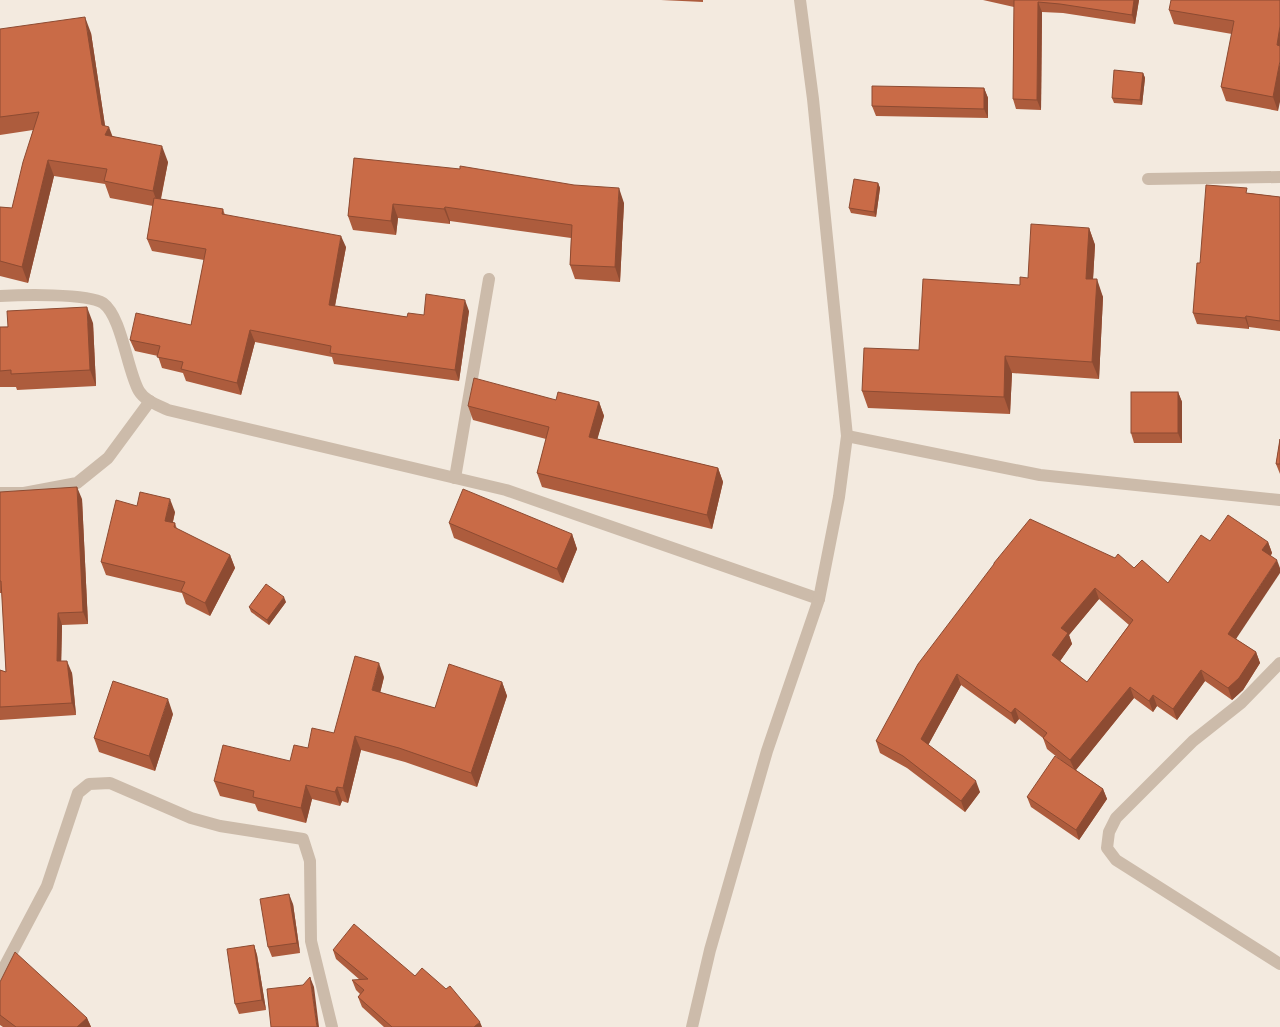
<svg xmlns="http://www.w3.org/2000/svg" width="1280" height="1027" viewBox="0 0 1280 1027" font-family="Raleway,sans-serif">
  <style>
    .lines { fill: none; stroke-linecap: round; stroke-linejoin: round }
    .minor { stroke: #cba; stroke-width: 12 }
    .wall { fill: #ad5c3d; fill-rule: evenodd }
    .shaded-wall { fill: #8d4b32 }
    .building { fill: #c96b47; stroke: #8d4b32; fill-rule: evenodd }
  </style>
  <rect width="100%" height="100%" fill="#f3eadf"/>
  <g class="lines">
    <g class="minor">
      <path d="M1148,179L1280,177"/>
      <path d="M0,296C20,295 87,293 103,303C122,317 127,370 139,391C145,401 158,405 168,410L506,490L819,599"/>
      <path d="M847,436L1040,475L1280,500"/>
      <path d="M455,478L489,279"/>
      <path d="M0,493H24L77,483L108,458L150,401"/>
      <path d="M1280,663L1241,703L1193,741L1116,818L1109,832L1107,848L1116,860L1280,964"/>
      <path d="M0,975L47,886L78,793L89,784L110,783L191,818L220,826L303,839L310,861L311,941L332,1027"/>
      <path d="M692,1027L710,950L767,751L819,599L839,497L847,436L813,99L800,0"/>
    </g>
  </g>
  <g class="wall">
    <path d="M661,0H703V2Z"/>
    <path d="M983,0H1139L1135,24L1063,13L1042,12L1041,110L1016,109L1013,99L1014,7Z"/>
    <path d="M1280,0L1278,111L1226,101L1221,87L1232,34L1174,24L1169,10Z"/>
    <path d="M0,29L91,33L105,126L112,136L168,162L161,199L223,209L225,215L346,247L335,306L407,317L469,311L459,381L334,364L332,357L255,342L241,395L186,381L183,373L162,368L158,356L135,351L130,340L191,325L204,260L152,251L147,239L153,206L110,198L105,184L54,176L28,283L0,276V207L12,208L33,130L0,135Z"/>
    <path d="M1143,73L1145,78L1142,105L1114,103L1112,98Z"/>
    <path d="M984,88L988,98V118L876,116L872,106Z"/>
    <path d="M354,158L624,203L620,282L575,279L570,265L571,238L450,221V224L398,218L396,235L353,230L348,216Z"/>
    <path d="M878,183L880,188L876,217L851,213L849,208Z"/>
    <path d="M1248,193L1280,197V331L1249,327V329L1197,324L1193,313L1200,263Z"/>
    <path d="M1089,228L1095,245L1093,279L1103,297L1099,379L1012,373L1010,414L868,408L862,391L919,350L1020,285Z"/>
    <path d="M93,323L96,386L17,390L16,387H0V327Z"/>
    <path d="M1178,392L1182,402V443H1134L1131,433Z"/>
    <path d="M556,400L599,402L604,416L597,439L718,468L723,482L712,529L542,487L537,473L546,439L473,420L468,406Z"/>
    <path d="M1280,439V474L1276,464Z"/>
    <path d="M0,492L82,499L88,624L62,625L61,661L72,673L76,715L0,720V670L6,672L2,593H0Z"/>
    <path d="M137,506L175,512L173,522L175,523L177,529L230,555L235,568L210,616L186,604L182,593L106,575L101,562Z"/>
    <path d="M449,523L572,534L577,549L563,583L454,538Z"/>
    <path d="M1210,541L1268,542L1272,553L1236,639L1256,652L1260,663L1243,690L1232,700L1205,681L1177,720L1157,706L1153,712L1134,698L1076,770L1103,789L1107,799L1079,840L1031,807L1027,797L1062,761L1047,749L1043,738L1019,719L1015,724L961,685L928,745L980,792L965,812L907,768L880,753L876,741L994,565V563L1134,568L1168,583ZM1099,599L1129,625L1087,682L1060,661L1072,644L1069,635Z"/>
    <path d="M286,602L269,625L251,612L249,607Z"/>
    <path d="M384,677L380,693L435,708L502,682L507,696L477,787L405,762L361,750L348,803L342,801L340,806L312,799L306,823L258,811L255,804L220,796L214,781L290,761L308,748L334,733Z"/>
    <path d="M173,714L155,771L99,752L94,738Z"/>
    <path d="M293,904L300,953L272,957L268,947Z"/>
    <path d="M254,945L257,955L266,1010L239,1014L235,1004Z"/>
    <path d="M333,950L415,976L482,1027H384L362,1007L358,997L360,994L356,990L352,980H360L336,959Z"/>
    <path d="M0,982L87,1018L91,1027H3L0,1025Z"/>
  </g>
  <g class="shaded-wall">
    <path d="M1134,0H1139L1135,24L1132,15Z"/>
    <path d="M1038,2L1042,12L1041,110L1037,100Z"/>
    <path d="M85,17L91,33L106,132L109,127L115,143L111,151L102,125Z"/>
    <path d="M1280,26V54L1277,45Z"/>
    <path d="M1280,61V102L1278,111L1273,97Z"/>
    <path d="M1143,73L1145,78L1142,105L1140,100Z"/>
    <path d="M984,88L988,98V118L984,109Z"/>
    <path d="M162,146L168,162L159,207L153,191Z"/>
    <path d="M48,160L54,176L28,283L22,267Z"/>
    <path d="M878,183L880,188L876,217L874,212Z"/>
    <path d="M619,188L624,203L620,282L615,267Z"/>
    <path d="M393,204L398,218L396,235L391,221Z"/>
    <path d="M445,207L450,221V224L444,209Z"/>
    <path d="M1089,228L1095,245L1092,296L1086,279Z"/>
    <path d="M341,236L346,247L333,316L329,305Z"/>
    <path d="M1097,279L1103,297L1099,379L1092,362Z"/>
    <path d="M465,300L469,311L459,381L455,370Z"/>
    <path d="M87,307L93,323L96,386L90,370Z"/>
    <path d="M1246,316L1249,327V329L1245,318Z"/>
    <path d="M250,330L255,342L241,395L237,383Z"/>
    <path d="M1005,356L1012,373L1010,414L1004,397Z"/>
    <path d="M1178,392L1182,402V443L1178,433Z"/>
    <path d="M599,402L604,416L594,451L589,437Z"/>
    <path d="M718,468L723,482L712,529L707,515Z"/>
    <path d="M77,487L82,499L88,624L83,612Z"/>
    <path d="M170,499L175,512L170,534L165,521Z"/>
    <path d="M572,534L577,549L563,583L557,569Z"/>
    <path d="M1268,542L1272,553L1266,562L1262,550Z"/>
    <path d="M230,555L235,568L210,616L205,603Z"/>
    <path d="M1277,560L1280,568V573L1232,645L1228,634Z"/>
    <path d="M1095,588L1099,599L1069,635L1072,644L1056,667L1052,655L1061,628Z"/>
    <path d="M284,597L286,602L269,625L267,620Z"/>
    <path d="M58,613L62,625L61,673L57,661Z"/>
    <path d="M1256,652L1260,663L1243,690L1232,700L1228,688Z"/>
    <path d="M67,661L72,673L76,715L72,703Z"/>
    <path d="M379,663L384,677L377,705L372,690Z"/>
    <path d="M1201,670L1205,681L1177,720L1173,709Z"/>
    <path d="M957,674L961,685L925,751L921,739Z"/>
    <path d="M502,682L507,696L477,787L471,773Z"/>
    <path d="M1130,687L1134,698L1075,771L1070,760Z"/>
    <path d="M1153,695L1157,706L1153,712L1149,701Z"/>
    <path d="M168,699L173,714L155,771L149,756Z"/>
    <path d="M1015,708L1019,719L1015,724L1011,713Z"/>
    <path d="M355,736L361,750L348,803L343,788Z"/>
    <path d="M976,781L980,792L965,812L961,801Z"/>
    <path d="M306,785L312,799L306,823L301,808Z"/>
    <path d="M337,787L342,801L340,806L335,792Z"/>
    <path d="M1103,789L1107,799L1079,840L1076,830Z"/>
    <path d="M289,894L293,904L300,953L297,943Z"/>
    <path d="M254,945L257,955L266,1010L262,1000Z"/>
    <path d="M310,977L314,987L319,1027H317Z"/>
    <path d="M87,1018L91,1027H77Z"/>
    <path d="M480,1022L482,1027H474Z"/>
  </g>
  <g class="building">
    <path d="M1014,0H1134L1132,15L1060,4L1038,2L1037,100L1013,99Z"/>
    <path d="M1171,0H1280V26L1277,45L1280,46V61L1273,97L1221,87L1234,21L1169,10Z"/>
    <path d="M85,17L102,125L109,127L105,135L162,146L153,191L104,181L107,169L48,160L22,267L0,261V207L12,208L23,162L39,112L0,117V29Z"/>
    <path d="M1114,70L1143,73L1140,100L1112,98Z"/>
    <path d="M872,86L984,88V109L872,106Z"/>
    <path d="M354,158L460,169V166L574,185L619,188L615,267L570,265L572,225L445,207L444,209L393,204L391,221L348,216Z"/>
    <path d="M854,179L878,183L874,212L849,208Z"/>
    <path d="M1206,185L1247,188L1246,193L1280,197V321L1246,316L1245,318L1193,313L1197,263H1200Z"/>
    <path d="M154,198L223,209L222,214L341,236L329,305L407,317L408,313L424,315L426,294L465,300L455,370L330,353L331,346L250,330L237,383L181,369L183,362L157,357L160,346L130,340L136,313L191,325L206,249L147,239Z"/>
    <path d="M1031,224L1089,228L1086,279H1097L1092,362L1005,356L1004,397L862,391L864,348L919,350L923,279L1020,285V277L1028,278Z"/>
    <path d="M87,307L90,370L11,374V370L0,371V327H8L7,311Z"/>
    <path d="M474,378L556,400L558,392L599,402L589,437L718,468L707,515L537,473L549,427L468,406Z"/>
    <rect x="1131" y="392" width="47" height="41"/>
    <path d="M1280,439V464H1276Z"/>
    <path d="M77,487L83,612L58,613L57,661H67L72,703L0,707V670L6,672L1,581H0V492Z"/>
    <path d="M463,489L572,534L557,569L449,523Z"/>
    <path d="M140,492L170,499L165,521L175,523L174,527L230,555L205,603L181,591L185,582L101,562L116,500L137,506Z"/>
    <path d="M1228,515L1268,542L1262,550L1277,560L1228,634L1256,652L1239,678L1228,688L1201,670L1173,709L1153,695L1149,701L1130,687L1070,760L1043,738L1047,733L1015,708L1011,713L957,674L921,739L976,781L961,801L903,756L876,741L918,664L994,564V563L1030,519L1115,558L1118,554L1134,568L1142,560L1168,583L1201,535L1210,541ZM1095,588L1133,620L1087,682L1052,655L1068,633L1061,628Z"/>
    <path d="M266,584L284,597L267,620L249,607Z"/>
    <path d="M355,656L379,663L372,690L435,708L449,664L502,682L471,773L399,748L355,736L343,788L337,787L335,792L306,785L301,808L253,797L254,791L214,781L223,745L290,761L294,745L308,748L312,728L334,733Z"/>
    <path d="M113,681L168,699L149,756L94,738Z"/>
    <path d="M1055,756L1103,789L1076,830L1027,797Z"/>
    <path d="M289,894L297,943L268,947L260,899Z"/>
    <path d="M354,924L415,976L422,968L446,989L450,986L480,1022L474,1027H392L358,997L364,990L352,980L368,979L333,950Z"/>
    <path d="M254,945L262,1000L235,1004L227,949Z"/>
    <path d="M15,952L87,1018L77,1027H16L0,1015V982Z"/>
    <path d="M310,977L317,1027H271L267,989L303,985Z"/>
  </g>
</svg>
